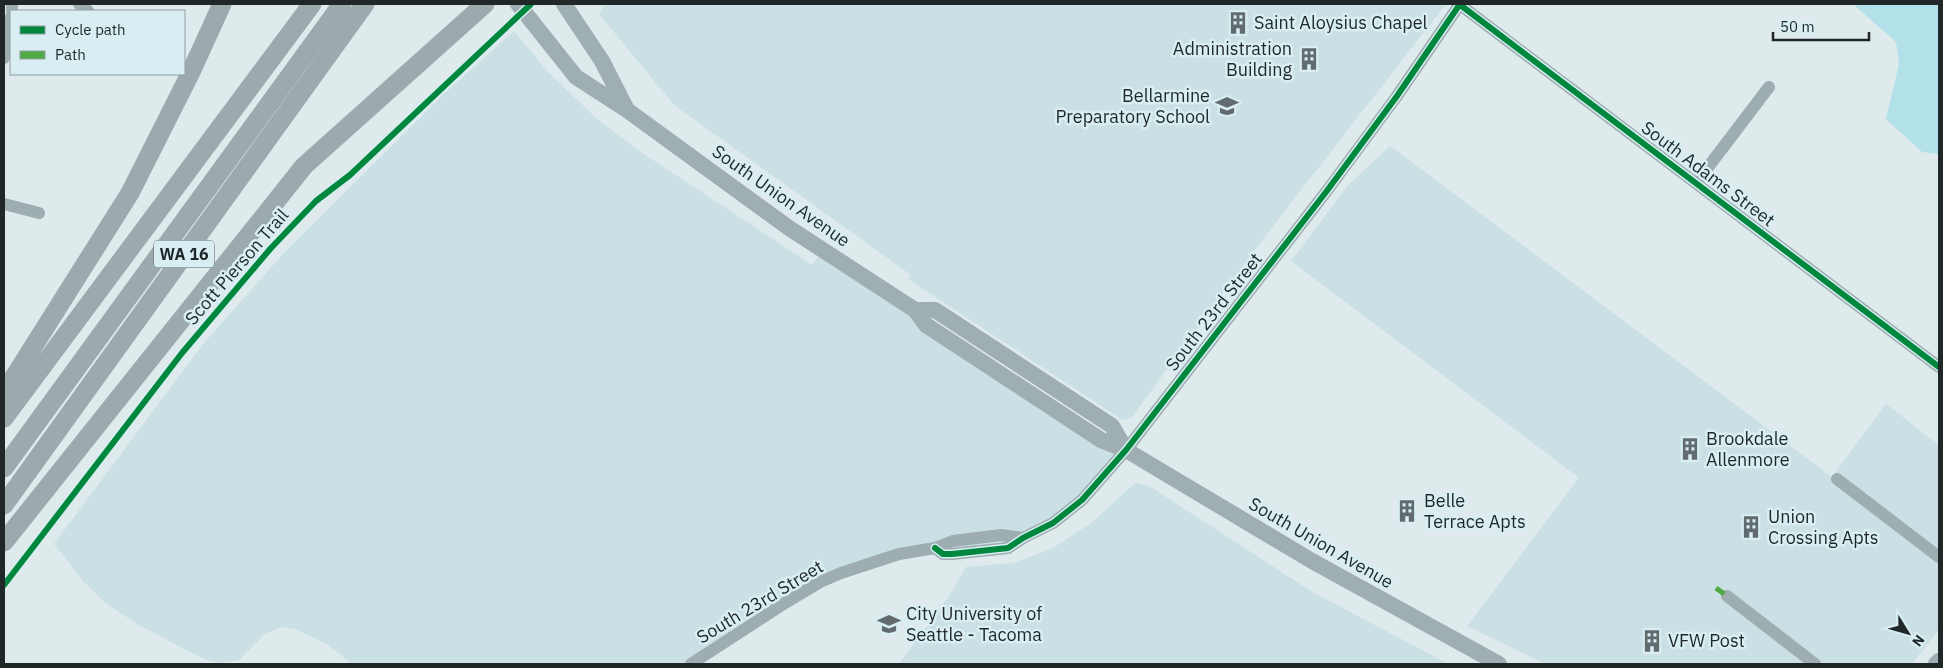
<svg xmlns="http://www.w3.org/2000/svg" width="1943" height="668" viewBox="0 0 1943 668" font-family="'IBM Plex Sans',sans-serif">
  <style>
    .built { fill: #cae0e4 }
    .green { fill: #b3e1e9 }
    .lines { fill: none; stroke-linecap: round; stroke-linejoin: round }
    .minor { stroke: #9dadb0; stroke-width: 12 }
    .major { stroke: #9faeb2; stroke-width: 16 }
    .highway { stroke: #9daaad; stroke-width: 19 }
    .quiet { stroke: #52aa44; stroke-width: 5; stroke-dasharray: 10 5; stroke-linecap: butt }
    .cycleway-casing { stroke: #d8eef2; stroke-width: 9 }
    .cycleway { stroke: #00873e; stroke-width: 6 }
    .labels { text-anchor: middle; stroke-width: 5; stroke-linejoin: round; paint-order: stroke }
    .shield { fill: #d8eef2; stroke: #566365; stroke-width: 1 }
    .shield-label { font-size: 16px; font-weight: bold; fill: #1f2728 }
    .poi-label { font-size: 18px; fill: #1f2728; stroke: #d8eef2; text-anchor: start }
    .street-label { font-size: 18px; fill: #1f2728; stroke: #d8eef2 }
  </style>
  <rect width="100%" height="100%" fill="#deeaec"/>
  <g class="built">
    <path d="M606,4H1446L1269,231L1131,418L1125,420L1121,419L908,279L911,275L674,105L599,14Z"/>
    <path d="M514,31L548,72L596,118L635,148L812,265L823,251L1126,450L1098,487L1018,543L918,552L841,573L691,664H352L325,643L295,629L281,627L265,634L239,660L219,663L207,660L186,650L139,625L105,603L84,582L54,544L204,343L283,254L445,93Z"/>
    <path d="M1390,146L1832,477L1886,404L1939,445V630L1912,664H1546L1467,626L1579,478L1291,261L1348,185Z"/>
    <path d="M1135,483L1149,486L1311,591L1448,664H899L948,598L966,567L1013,563L1051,549L1090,524Z"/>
  </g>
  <path class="green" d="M1853,4L1939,5V154L1922,152L1886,119L1899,64L1896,42Z"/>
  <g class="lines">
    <g class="minor">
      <path d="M79,4L88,11"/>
      <path d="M1459,4L1939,367"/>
      <path d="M12,11V4"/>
      <path d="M4,58L11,17"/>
      <path d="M1696,183L1769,87"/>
      <path d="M4,204L39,213"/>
      <path d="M1837,479L1939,557"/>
      <path d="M935,548L943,554H952L1008,548L1023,538L1053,523L1082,500L1126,450L1326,192L1397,96L1460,4"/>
      <path d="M1727,596L1815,664"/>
      <path d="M691,664L785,603L820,582L841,573L899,554L935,548L953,541L1001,535L1023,538"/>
    </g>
    <g class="major">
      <path d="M518,4L576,77L627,110L789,228L915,310L926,325L1101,440L1126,450L1312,561L1499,664"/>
      <path d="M564,4L602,61L626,108"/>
      <path d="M915,310H935L1112,426L1126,450"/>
      <path d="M1936,664L1939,661"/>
    </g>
    <g class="highway">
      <path d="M4,393L130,193L190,74L222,4"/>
      <path d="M4,418L312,4"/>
      <path d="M4,468L342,4"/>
      <path d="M4,505L365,4"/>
      <path d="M4,542L304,166L485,4"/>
    </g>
    <path class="quiet" d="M1716,588L1727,596"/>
    <defs>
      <g id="cycleway">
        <path d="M1459,4L1939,367"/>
        <path d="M935,548L943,554H952L1008,548L1023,538L1053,523L1082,500L1126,450L1326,192L1397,96L1460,4"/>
        <path d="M4,585L182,353L271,248L316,201L350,175L531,4"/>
      </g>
    </defs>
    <use href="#cycleway" class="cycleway-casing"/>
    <use href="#cycleway" class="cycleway"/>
  </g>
  <defs>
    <symbol id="building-bare" viewBox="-9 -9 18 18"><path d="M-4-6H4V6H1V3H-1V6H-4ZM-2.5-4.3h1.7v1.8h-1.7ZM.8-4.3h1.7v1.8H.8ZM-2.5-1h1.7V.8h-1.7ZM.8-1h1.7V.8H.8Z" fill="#626b6d" stroke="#d8eef2" stroke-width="2.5" paint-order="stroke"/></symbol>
    <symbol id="school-bare" viewBox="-9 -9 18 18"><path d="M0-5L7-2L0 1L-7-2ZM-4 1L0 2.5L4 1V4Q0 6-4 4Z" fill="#626b6d" stroke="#d8eef2" stroke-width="2.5" paint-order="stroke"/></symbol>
    <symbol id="university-bare" viewBox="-9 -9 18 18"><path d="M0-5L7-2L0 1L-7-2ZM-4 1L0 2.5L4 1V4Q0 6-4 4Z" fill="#626b6d" stroke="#d8eef2" stroke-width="2.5" paint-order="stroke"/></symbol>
  </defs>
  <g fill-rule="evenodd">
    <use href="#building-bare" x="1222" y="7" width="32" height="32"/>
    <use href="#building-bare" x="1293" y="43" width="32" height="32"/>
    <use href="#school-bare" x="1211" y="90" width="32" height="32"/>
    <use href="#building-bare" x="1674" y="433" width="32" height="32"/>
    <use href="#building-bare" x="1391" y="495" width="32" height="32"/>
    <use href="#building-bare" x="1735" y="511" width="32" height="32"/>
    <use href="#university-bare" x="873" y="608" width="32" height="32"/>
    <use href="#building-bare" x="1636" y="625" width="32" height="32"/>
  </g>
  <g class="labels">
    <rect class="shield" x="154" y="240.5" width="60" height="27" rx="4"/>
    <g class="shield-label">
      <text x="184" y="260">WA 16</text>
    </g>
    <g class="poi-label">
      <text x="1254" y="29">Saint Aloysius Chapel</text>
      <text x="1292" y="55" text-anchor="end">Administration<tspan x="1292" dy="21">Building</tspan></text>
      <text x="1210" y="102" text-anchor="end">Bellarmine<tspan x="1210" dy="21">Preparatory School</tspan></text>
      <text x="1706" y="445">Brookdale<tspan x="1706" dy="21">Allenmore</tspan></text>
      <text x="1424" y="507">Belle<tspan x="1424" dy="21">Terrace Apts</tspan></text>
      <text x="1768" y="523">Union<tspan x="1768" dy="21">Crossing Apts</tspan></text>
      <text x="906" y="620">City University of<tspan x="906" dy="21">Seattle - Tacoma</tspan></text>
      <text x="1668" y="647">VFW Post</text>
    </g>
    <g class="street-label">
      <text transform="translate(1708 174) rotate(37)" y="6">South Adams Street</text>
      <text transform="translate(781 196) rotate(35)" y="6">South Union Avenue</text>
      <text transform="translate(237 267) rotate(-49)" y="6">Scott Pierson Trail</text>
      <text transform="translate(1214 312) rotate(-52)" y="6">South 23rd Street</text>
      <text transform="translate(1321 543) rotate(30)" y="6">South Union Avenue</text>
      <text transform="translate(760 602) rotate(-31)" y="6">South 23rd Street</text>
    </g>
  </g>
  <rect width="1943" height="668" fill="none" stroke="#1f2728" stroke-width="10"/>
  <rect x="10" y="10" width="175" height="65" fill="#d8eef2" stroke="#8e9ea1"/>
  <rect x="20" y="26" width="25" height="8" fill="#00873e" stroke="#8e9ea1"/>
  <text x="55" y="35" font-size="15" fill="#1f2728">Cycle path</text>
  <rect x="20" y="51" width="25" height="8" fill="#52aa44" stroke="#8e9ea1"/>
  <text x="55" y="60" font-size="15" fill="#1f2728">Path</text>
  <g transform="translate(1908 633) rotate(127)" stroke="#d8eef2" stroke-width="4" paint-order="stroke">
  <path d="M0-4L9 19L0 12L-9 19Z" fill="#1f2728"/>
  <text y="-8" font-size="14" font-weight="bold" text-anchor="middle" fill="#1f2728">N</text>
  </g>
  <path d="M1773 32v8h96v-8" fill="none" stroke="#1f2728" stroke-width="2.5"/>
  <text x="1780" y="32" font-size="15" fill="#1f2728" stroke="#d8eef2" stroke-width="4" paint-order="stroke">50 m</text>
</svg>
